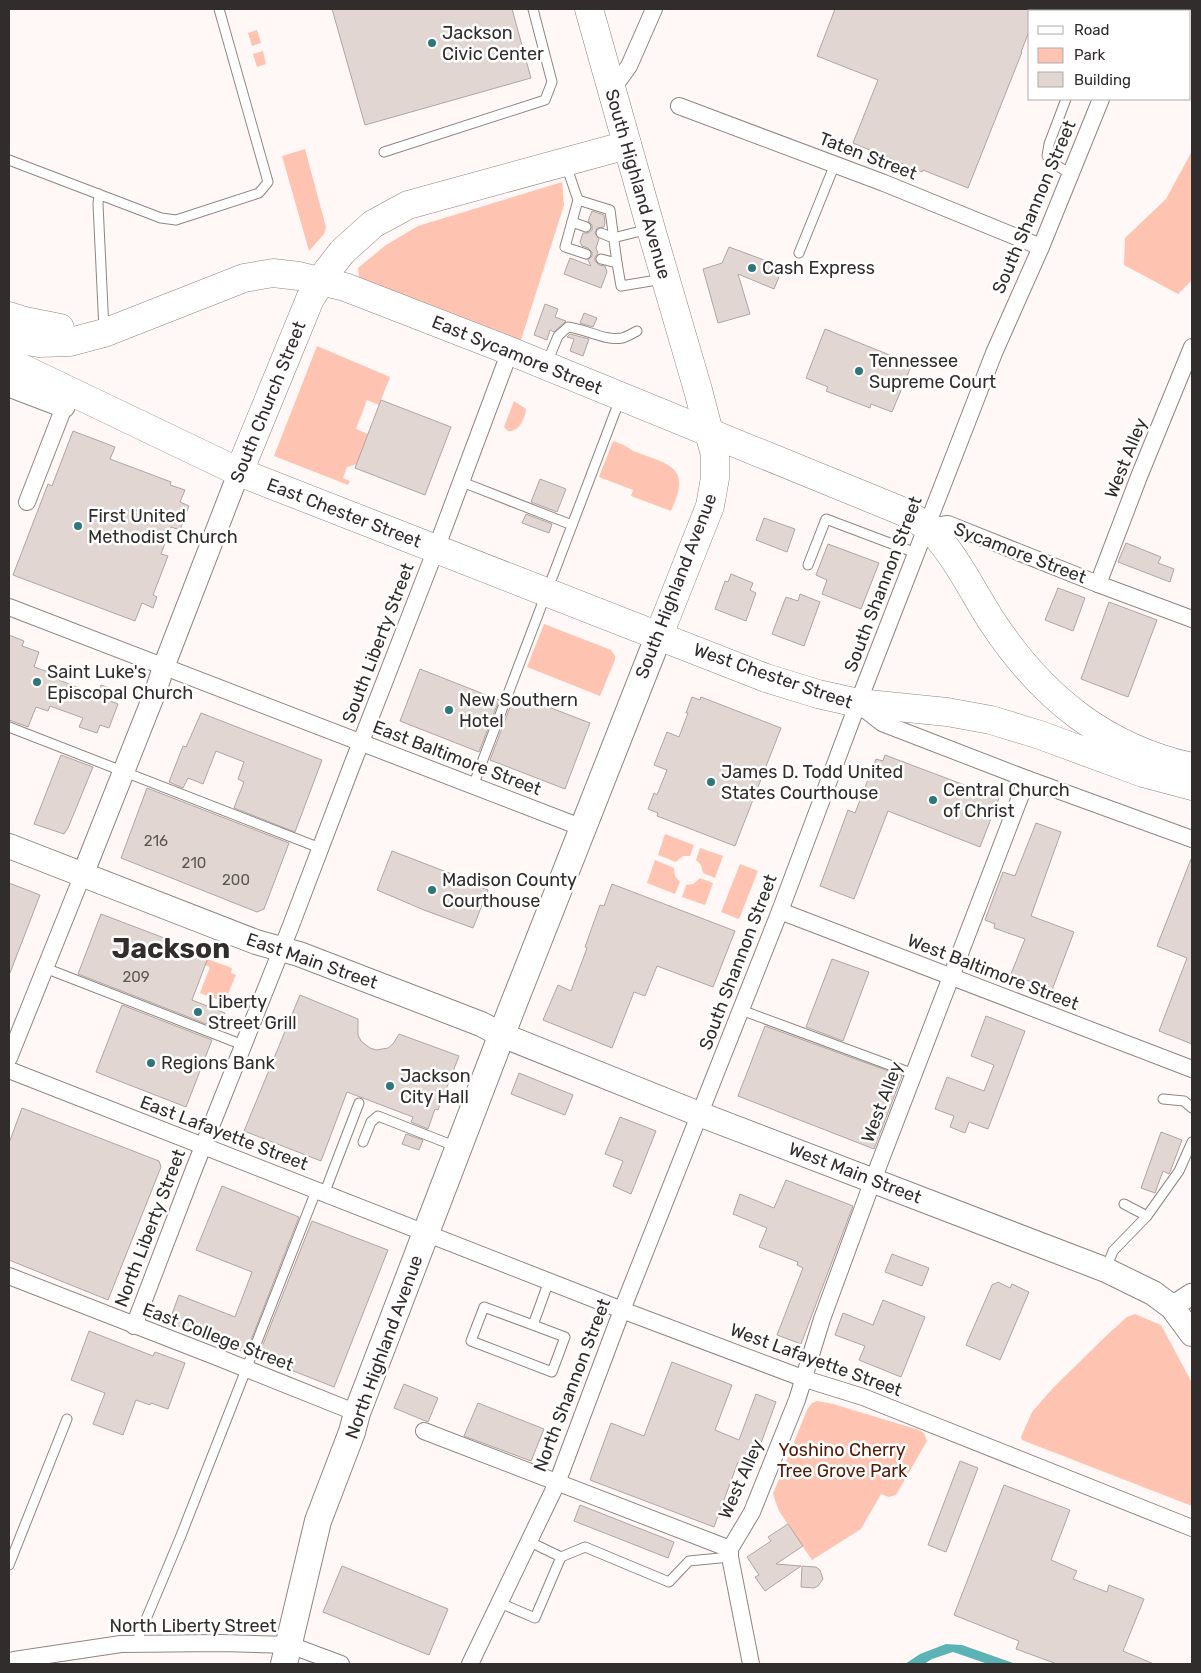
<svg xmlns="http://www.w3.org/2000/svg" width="1201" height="1673" viewBox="0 0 1201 1673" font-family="Rubik,sans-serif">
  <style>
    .green { fill: #fec4b1 }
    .water { fill: #5bb3b6 }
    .building { fill: #e1d6d2; stroke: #b0a5a2 }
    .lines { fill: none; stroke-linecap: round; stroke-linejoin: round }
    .service-casing { stroke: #908683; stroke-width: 11 }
    .minor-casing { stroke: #908683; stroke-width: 18 }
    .tertiary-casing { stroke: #908683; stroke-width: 23 }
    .secondary-casing { stroke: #908683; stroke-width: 26 }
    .primary-casing { stroke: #908683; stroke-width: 28 }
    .trunk-casing { stroke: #908683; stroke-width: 29 }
    .service { stroke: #fff; stroke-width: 9 }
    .minor { stroke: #fff; stroke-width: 16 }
    .tertiary { stroke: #fff; stroke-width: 21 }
    .secondary { stroke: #fff; stroke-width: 24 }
    .primary { stroke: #fff; stroke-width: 26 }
    .trunk { stroke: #fff; stroke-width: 28 }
    .poi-dot { fill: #2d7679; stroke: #fff; stroke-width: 2 }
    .labels { text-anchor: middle; stroke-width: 5; stroke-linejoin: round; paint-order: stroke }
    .number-label { font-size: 15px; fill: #5d5756 }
    .poi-label { font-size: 18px; fill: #312d2c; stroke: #fff; text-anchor: start }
    .street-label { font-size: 18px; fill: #312d2c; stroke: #fff }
    .park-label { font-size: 18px; fill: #551b06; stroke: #fff }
    .town-label { font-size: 28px; font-weight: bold; fill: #312d2c; stroke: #fff }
  </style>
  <rect width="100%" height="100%" fill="#fff8f6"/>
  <g class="green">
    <path d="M257,30L261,43L252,46L248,33Z"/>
    <path d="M263,51L266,64L257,67L253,54Z"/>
    <path d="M305,149L326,227L324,234L309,251L282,156Z"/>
    <path d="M1192,151V280L1178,294L1124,265L1125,238L1166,199Z"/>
    <path d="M562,182L564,205L520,343L359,278L358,268L386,245L418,226Z"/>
    <path d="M317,346L390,377L379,405L367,400L356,429L368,434L357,464L347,467L343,478L350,481L348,485L274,456Z"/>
    <path d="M514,401L526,409C525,419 519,432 508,431L504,427Z"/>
    <path d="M613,441C617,443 623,444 627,447C629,448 631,450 633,451C670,465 692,466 671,511L631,496L633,490L599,477Z"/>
    <path d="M544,624L611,650L615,656V660L600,696L527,667Z"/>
    <path d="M665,834L694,845L690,856H683L676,862L658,855Z"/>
    <path d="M700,848L723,856L715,878L703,873L701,865L696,860Z"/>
    <path d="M655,860L674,868L675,876L680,882L675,894L647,883Z"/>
    <path d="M740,864L758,871L739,919L721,912Z"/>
    <path d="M700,878L713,883L705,905L682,897L686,885L693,884Z"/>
    <path d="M207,959L232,968L231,973L236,975L228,994L230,996L227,1003L200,993L210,967L205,965Z"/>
    <path d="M1135,1314L1161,1325L1192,1383V1506L1022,1440L1021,1437L1032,1412L1053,1388L1107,1335L1127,1317Z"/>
    <path d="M817,1401L833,1404L919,1430L924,1433L927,1441L896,1495L889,1497L881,1494L861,1529L812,1560L779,1511L773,1494L807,1410L812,1403Z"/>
  </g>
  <path class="water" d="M946,1644L962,1645L1016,1664H988L953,1652L932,1659L924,1664H905L920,1654Z"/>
  <g class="building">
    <path d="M332,9H512L531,78L365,125Z"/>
    <path d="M835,9H1030V29L1021,52H1022L968,188L923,170L922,172L853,143L878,80L817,56Z"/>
    <path d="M592,211L604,215L605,223L604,227L597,228L595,233L599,239L596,248L598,253L595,257V261L599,265L605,266L607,272L601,288L564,274L570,258L591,266L588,260L592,256V252L588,248L582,246L580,242L583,233H588L592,230V225L588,221Z"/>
    <path d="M729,247L783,267L774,289L738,274L750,314L718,323L703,269L722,263Z"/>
    <path d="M545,304L558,309L555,317L566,321L554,332L550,330L547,340L534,335Z"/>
    <path d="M584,313L597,318L593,327L580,323Z"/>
    <path d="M825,329L912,364L892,412L871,404L870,408L826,391L828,387L806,378Z"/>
    <path d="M570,334L589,339L583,356L570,351L574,339L567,337Z"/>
    <path d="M381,400L451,427L425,495L355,468Z"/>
    <path d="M73,431L115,447L110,459L171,482L170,485L185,490L180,502L189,506L180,530L171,527L161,554L168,556L153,595L157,597L153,608L142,603L135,621L13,575L48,484L52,486Z"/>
    <path d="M540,479L566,489L557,512L531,502Z"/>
    <path d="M526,514L552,524L549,533L522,523Z"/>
    <path d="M764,518L795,529L787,552L756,540Z"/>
    <path d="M1126,543L1161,557L1158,563L1174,569L1170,582L1118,562Z"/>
    <path d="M828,544L879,563L861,609L822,594L827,580L816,575Z"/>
    <path d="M731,574L753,583L750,590L756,593L746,621L715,609L725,581L728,582Z"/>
    <path d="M1058,588L1085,598L1073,631L1045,620Z"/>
    <path d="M800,594L820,602L804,646L772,634L786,597L798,601Z"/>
    <path d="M1109,602L1157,620L1128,697L1081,679Z"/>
    <path d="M9,635L24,641L22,646L39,652L34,667L60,676L59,680L97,695L101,685L113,689L108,700L118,704L109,728L100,725L97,733L79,727L83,718L50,706L48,711L36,707L28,727L9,720Z"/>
    <path d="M420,669L499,700L479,752L400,721Z"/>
    <path d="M515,694L590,723L565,789L490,760Z"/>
    <path d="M692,697L700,700L701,697L781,728L735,846L657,816L658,813L648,809L654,793L657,795L667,770L654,765L667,732L679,737L688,713H686Z"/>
    <path d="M201,713L322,760L295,832L234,808L244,782L238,779L244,762L216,751L203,784L188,778L183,788L169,782L183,746L186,747Z"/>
    <path d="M61,755L93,767L68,828L64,834L34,824Z"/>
    <path d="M885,755L999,798L980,847L888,811L854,899L820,886L848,810L855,813L876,759L883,761Z"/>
    <path d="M147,788L289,843L264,909L257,912L121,858Z"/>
    <path d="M1036,823L1061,832L1031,916L1074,932L1052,990L1011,974L1025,939L994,928L995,924L985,920L1003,872L1015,876Z"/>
    <path d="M392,851L470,881L469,882L488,890L473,928L424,910L377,890Z"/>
    <path d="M1191,859H1192V1044L1159,1031L1187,958L1157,946Z"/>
    <path d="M9,883L40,895L10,973H9Z"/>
    <path d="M612,884L735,931L713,987L657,966L645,996L634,992L612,1048L543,1020L558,985L571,991L587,948L585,947L600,905L604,906Z"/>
    <path d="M101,914L209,955L192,1000L225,1013L219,1029L78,974Z"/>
    <path d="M832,959L869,972L843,1041L806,1027Z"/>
    <path d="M300,995L358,1019V1035L361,1041L370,1048L376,1050L388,1048L393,1044L399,1034L459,1056L438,1110L435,1109L428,1129L411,1122L413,1117L347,1092L321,1161L244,1131Z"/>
    <path d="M122,1005L212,1040L186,1107L96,1072Z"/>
    <path d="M986,1016L1025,1031L988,1129L969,1122L965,1133L950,1127L954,1116L935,1109L947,1077L984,1091L994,1065L971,1056Z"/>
    <path d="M765,1026L902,1076L874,1149L738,1096Z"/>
    <path d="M519,1073L573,1095L565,1115L511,1094Z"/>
    <path d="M22,1108L159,1161L161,1167L108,1300L9,1260V1143Z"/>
    <path d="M620,1117L656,1131L631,1194L613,1186L623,1161L605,1154Z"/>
    <path d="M1161,1132L1182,1140L1170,1172L1169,1174L1163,1171L1155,1193L1141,1188Z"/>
    <path d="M406,1134L423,1140L419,1150L402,1144Z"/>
    <path d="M786,1180L853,1206L801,1344L777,1335L803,1268L797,1265L798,1262L759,1247L767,1228L733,1214L740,1194L774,1208Z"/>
    <path d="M222,1186L299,1217L246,1353L169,1322L179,1295L235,1317L252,1272L196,1250Z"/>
    <path d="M312,1221L388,1250L334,1387L258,1357Z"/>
    <path d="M892,1254L929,1268L922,1286L885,1272Z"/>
    <path d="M998,1282L1010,1288L1012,1284L1029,1292L1000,1360L966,1345L992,1285Z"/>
    <path d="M883,1300L925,1317L901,1377L859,1360L865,1346L835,1335L843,1313L873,1325Z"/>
    <path d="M89,1331L153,1356L155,1352L185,1363L168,1409L151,1403L150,1405L136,1400L123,1435L93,1424L105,1393L71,1380Z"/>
    <path d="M672,1362L732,1385L715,1430L739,1440L756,1394L776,1402L761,1443L756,1441L747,1466L738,1462L714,1527L590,1480L611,1423L644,1436Z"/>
    <path d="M404,1384L438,1398L428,1422L394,1408Z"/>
    <path d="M478,1403L544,1429L531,1461L464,1436Z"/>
    <path d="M960,1461L978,1468L946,1552L928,1545Z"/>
    <path d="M1004,1485L1070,1510L1051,1560L1077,1571L1073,1579L1107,1592L1109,1585L1144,1599L1123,1651L1154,1664H1057L1016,1649L1019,1641L954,1615Z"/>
    <path d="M580,1505L674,1542L668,1558L574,1521Z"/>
    <path d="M788,1524L803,1546L776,1564L801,1566L765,1591L755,1577L759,1575L747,1557L771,1541L768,1537Z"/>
    <path d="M342,1566L448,1609L429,1655L323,1612Z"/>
    <path d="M802,1566L816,1567L820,1570L823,1579L818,1586L814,1588L801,1587Z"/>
  </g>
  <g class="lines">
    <defs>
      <g id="service">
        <path d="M1099,11L1100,9"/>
        <path d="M1066,99L1049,144L1047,156L1054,164L1071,174"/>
        <path d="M384,152L545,100L552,82L533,9"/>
        <path d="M9,160L161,218L176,220L259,193L268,182L219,9"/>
        <path d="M566,165L578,200L565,247L586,254"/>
        <path d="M99,194L98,204L104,330"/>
        <path d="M578,200L610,210L617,263"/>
        <path d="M572,222L586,227"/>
        <path d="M601,233L613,238L649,229"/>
        <path d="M799,253L835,164"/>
        <path d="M601,259L617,263L621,286L663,279"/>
        <path d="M547,363L558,336L568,327C586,329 604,341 622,338C627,337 633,333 637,331"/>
        <path d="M462,482L572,525"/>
        <path d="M808,565L826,519L916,553"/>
        <path d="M9,727L320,848"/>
        <path d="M473,786L620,399"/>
        <path d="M45,968L243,1045"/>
        <path d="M741,1010L914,1074"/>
        <path d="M1163,1099L1184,1101L1192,1108"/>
        <path d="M363,1142L371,1122L378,1116L457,1147"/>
        <path d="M324,1194L359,1103"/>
        <path d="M1124,1204L1147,1216"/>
        <path d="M1106,1269L1113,1251L1147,1216L1179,1171L1192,1142"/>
        <path d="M533,1325L565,1337L552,1372L471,1341L484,1307L533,1325L549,1281"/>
        <path d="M528,1541L561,1557L585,1547L669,1582L689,1561L730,1557"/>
        <path d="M9,1565L67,1419"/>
        <path d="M500,1603L535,1618L561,1557"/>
        <path d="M139,1643V1636L180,1538L316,1191"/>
      </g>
      <g id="minor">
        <path d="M1136,11L1137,9"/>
        <path d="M611,91L629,66L654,9"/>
        <path d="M679,106L884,183L1041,247"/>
        <path d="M27,502L64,407"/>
        <path d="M927,527L948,524L1098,584L1192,619"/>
        <path d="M1098,584L1140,474L1192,347"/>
        <path d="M9,607L583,828"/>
        <path d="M859,705L882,723L1027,779L1192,839"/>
        <path d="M780,911L1192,1069"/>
        <path d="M9,1058L83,874"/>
        <path d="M9,1070L622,1310L805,1379L863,1397L1192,1528"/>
        <path d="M9,1276L212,1355L357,1413"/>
        <path d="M134,1326L194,1169L290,928L352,765L436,549L510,351"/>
        <path d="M424,1431L730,1549"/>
        <path d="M9,1662L14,1660L121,1644L221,1643L290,1645L341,1664"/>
        <path d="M470,1664L557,1483L622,1310L780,911L858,703L994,353L1041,247L1101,99"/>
        <path d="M751,1664L730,1557V1549L752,1512L797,1400L822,1319L873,1180L1027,779"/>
      </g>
      <g id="tertiary">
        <path d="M9,386L64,407"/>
        <path d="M83,874L156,690L164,666L239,472"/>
        <path d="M1172,1307L1192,1294"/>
      </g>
      <path id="secondary" d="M9,846L256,942L299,954L481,1024L502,1035L699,1114L1106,1270L1153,1293L1172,1307L1192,1334"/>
      <path id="primary" d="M284,1664L318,1521L352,1432L357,1413L510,1013L659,635"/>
      <g id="trunk">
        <path d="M589,9L651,229L698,390L715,455V478L710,506L659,635"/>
        <path d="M9,316L25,321L60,328"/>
        <path d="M9,338L39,343L70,342L104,333L244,278L273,273L299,276L345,287L510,351L904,512C911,517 919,521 926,526C951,546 975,596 993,623C1042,697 1105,748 1192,767"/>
        <path d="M9,362L239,472L766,678L818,694L858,703L947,712L991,720L1040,735L1143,773L1192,786"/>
        <path d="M239,472L310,299L328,270L342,252L373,224L408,205L627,145"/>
      </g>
    </defs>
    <use href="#service" class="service-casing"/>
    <use href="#minor" class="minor-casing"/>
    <use href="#tertiary" class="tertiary-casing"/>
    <use href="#secondary" class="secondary-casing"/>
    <use href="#primary" class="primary-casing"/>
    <use href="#trunk" class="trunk-casing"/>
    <use href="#service" class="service"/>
    <use href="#minor" class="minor"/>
    <use href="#tertiary" class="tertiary"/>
    <use href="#secondary" class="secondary"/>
    <use href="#primary" class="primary"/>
    <use href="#trunk" class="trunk"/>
  </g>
  <g class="poi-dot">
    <circle cx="432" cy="43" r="5"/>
    <circle cx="752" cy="268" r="5"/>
    <circle cx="859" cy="371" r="5"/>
    <circle cx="78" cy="526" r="5"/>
    <circle cx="37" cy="682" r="5"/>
    <circle cx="449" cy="710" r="5"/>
    <circle cx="711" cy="782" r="5"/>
    <circle cx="933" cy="800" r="5"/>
    <circle cx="432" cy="890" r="5"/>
    <circle cx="198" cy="1012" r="5"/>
    <circle cx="151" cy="1063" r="5"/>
    <circle cx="390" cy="1086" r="5"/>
  </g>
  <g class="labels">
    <g class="number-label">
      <text x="156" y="846">216</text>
      <text x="194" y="868">210</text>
      <text x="236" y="885">200</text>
      <text x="136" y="982">209</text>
    </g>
    <g class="poi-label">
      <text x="442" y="39">Jackson<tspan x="442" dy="21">Civic Center</tspan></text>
      <text x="762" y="274">Cash Express</text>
      <text x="869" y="367">Tennessee<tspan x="869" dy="21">Supreme Court</tspan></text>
      <text x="88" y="522">First United<tspan x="88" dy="21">Methodist Church</tspan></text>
      <text x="47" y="678">Saint Luke's<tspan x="47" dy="21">Episcopal Church</tspan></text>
      <text x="459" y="706">New Southern<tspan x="459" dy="21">Hotel</tspan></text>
      <text x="721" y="778">James D. Todd United<tspan x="721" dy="21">States Courthouse</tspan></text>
      <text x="943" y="796">Central Church<tspan x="943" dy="21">of Christ</tspan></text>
      <text x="442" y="886">Madison County<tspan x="442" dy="21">Courthouse</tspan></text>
      <text x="208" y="1008">Liberty<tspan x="208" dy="21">Street Grill</tspan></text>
      <text x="161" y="1069">Regions Bank</text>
      <text x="400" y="1082">Jackson<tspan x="400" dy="21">City Hall</tspan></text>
    </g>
    <g class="street-label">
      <text transform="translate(868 156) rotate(21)" y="6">Taten Street</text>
      <text transform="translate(638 184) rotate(74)" y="6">South Highland Avenue</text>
      <text transform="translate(1034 207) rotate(-67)" y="6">South Shannon Street</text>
      <text transform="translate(517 355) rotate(22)" y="6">East Sycamore Street</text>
      <text transform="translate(268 402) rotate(-68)" y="6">South Church Street</text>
      <text transform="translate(1126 458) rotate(-68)" y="6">West Alley</text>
      <text transform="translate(344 513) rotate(21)" y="6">East Chester Street</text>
      <text transform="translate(1020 553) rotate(21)" y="6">Sycamore Street</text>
      <text transform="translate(883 584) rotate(-69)" y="6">South Shannon Street</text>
      <text transform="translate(676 586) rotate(-69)" y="6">South Highland Avenue</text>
      <text transform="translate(378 643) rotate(-69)" y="6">South Liberty Street</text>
      <text transform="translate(773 676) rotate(19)" y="6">West Chester Street</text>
      <text transform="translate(457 758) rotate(21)" y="6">East Baltimore Street</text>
      <text transform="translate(312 961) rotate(19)" y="6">East Main Street</text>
      <text transform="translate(738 962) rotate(-69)" y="6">South Shannon Street</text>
      <text transform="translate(993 972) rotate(21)" y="6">West Baltimore Street</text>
      <text transform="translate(882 1102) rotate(-69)" y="6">West Alley</text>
      <text transform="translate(224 1133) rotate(21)" y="6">East Lafayette Street</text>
      <text transform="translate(855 1173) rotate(21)" y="6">West Main Street</text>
      <text transform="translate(150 1228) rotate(-69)" y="6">North Liberty Street</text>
      <text transform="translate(218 1337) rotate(21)" y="6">East College Street</text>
      <text transform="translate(384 1347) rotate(-70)" y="6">North Highland Avenue</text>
      <text transform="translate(816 1360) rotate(20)" y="6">West Lafayette Street</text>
      <text transform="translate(572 1385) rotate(-69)" y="6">North Shannon Street</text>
      <text transform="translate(741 1479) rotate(-66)" y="6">West Alley</text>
      <text x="193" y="1632">North Liberty Street</text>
    </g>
    <g class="park-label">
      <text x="842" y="1456">Yoshino Cherry<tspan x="842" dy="21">Tree Grove Park</tspan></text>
    </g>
    <g class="town-label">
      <text x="171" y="958">Jackson</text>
    </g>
  </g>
  <rect width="1201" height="1673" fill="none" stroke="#312d2c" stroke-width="20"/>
  <rect x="1028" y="10" width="162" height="90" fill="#ffffff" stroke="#adabab"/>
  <rect x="1038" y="26" width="25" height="8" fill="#ffffff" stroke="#adabab"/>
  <text x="1074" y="35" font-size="15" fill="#312d2c">Road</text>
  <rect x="1038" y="48" width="25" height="15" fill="#fec4b1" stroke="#adabab"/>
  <text x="1074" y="60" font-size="15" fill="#312d2c">Park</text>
  <rect x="1038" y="72" width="25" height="15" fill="#e1d6d2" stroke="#adabab"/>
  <text x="1074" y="85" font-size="15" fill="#312d2c">Building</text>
</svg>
